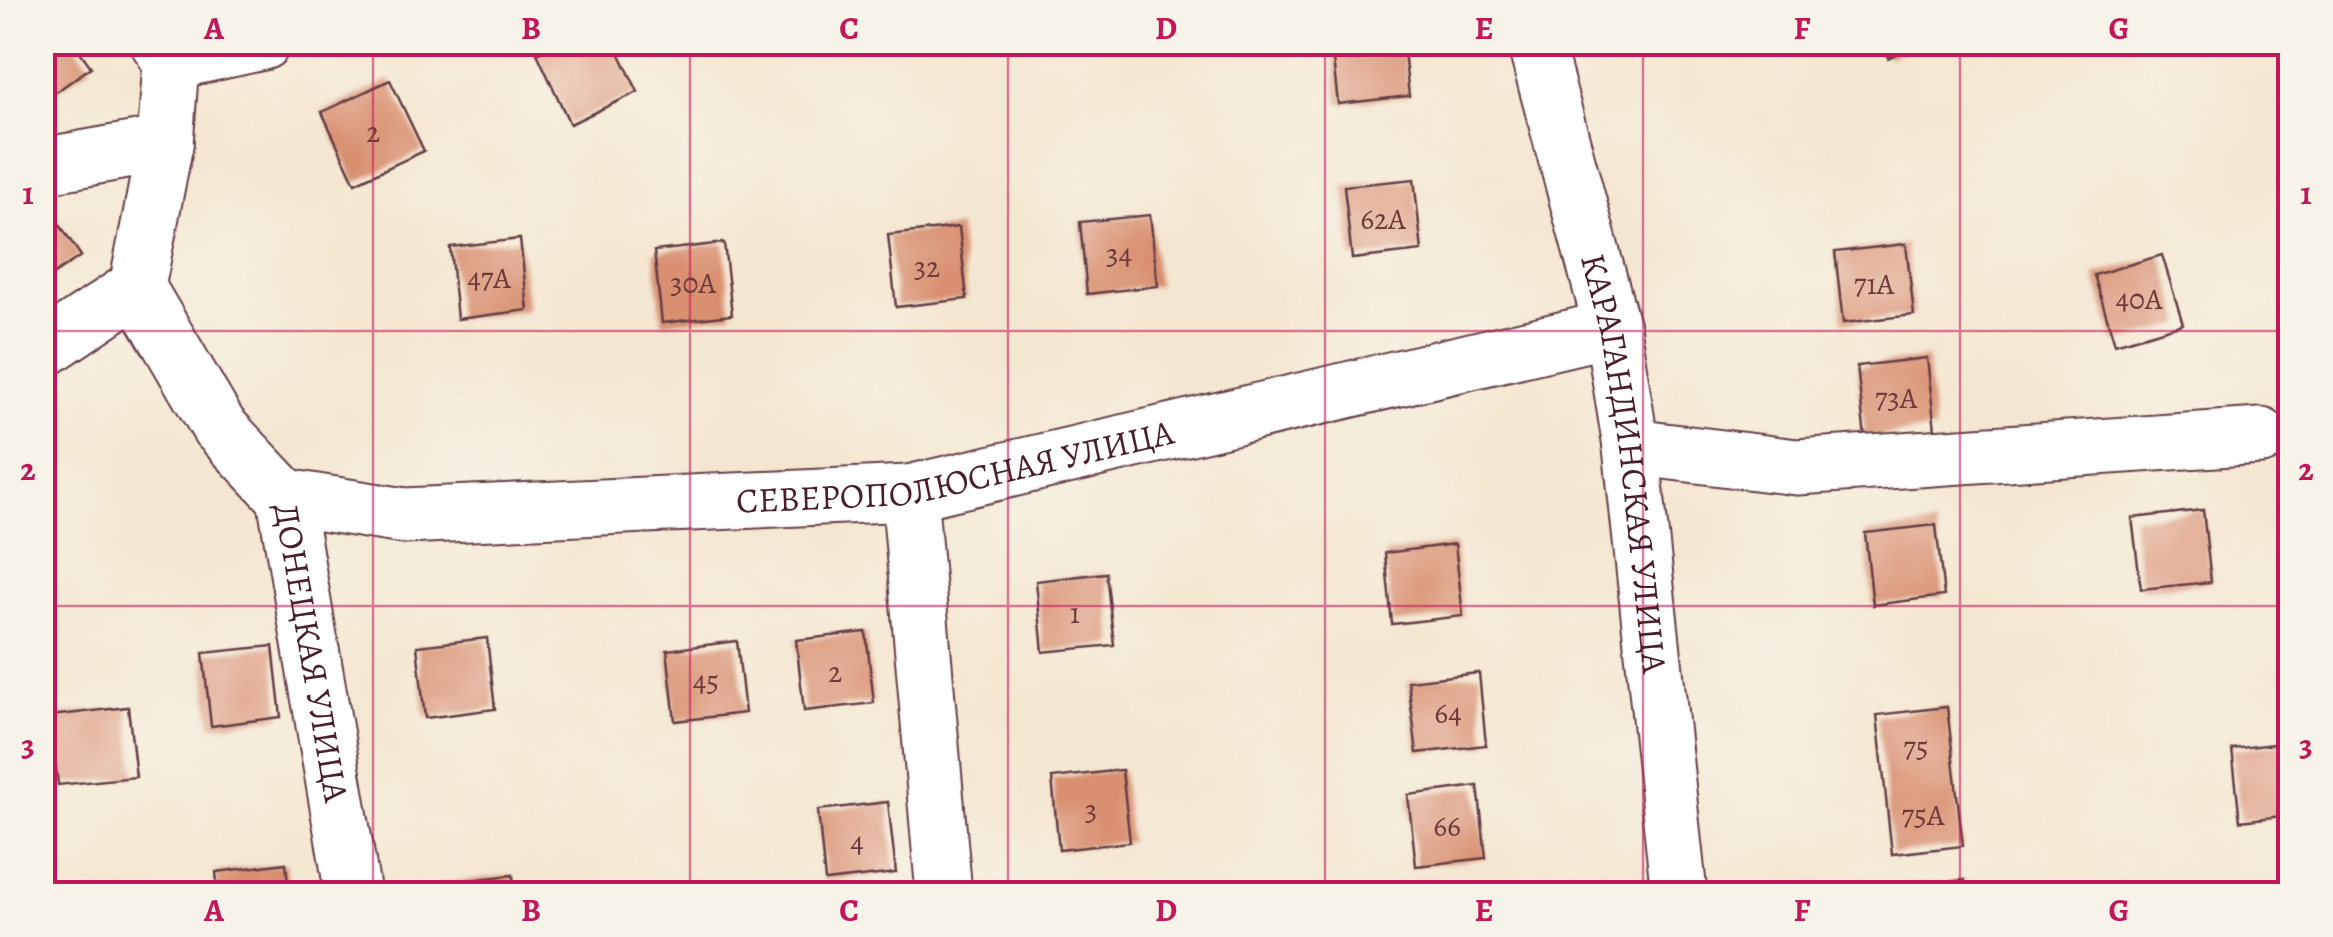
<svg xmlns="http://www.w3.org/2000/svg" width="2333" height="937" viewBox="0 0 2333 937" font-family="Alegreya,serif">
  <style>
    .building { fill: #d99071 }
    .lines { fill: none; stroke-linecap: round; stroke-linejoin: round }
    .minor-casing { stroke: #643d44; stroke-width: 59 }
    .minor { stroke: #fff; stroke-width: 55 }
    .grid { fill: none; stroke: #c2185b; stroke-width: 2.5; stroke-opacity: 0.55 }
    .labels { text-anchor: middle; stroke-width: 8; stroke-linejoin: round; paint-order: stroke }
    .number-label { font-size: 30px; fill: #6e3b3c }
    .street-label { font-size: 35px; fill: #4a1f2b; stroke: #f7f3e8 }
    .neatline { fill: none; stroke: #c2185b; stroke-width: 4 }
    .grid-label { font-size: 32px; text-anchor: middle; font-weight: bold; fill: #c2185b }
  </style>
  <rect width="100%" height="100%" fill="#f7f3e8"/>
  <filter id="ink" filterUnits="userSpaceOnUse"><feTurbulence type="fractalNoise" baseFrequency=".01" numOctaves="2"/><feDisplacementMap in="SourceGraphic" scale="20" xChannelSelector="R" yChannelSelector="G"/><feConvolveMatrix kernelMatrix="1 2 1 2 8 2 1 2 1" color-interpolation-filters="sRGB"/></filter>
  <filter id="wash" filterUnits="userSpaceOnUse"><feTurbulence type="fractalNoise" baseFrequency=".0048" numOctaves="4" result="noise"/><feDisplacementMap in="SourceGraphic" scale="40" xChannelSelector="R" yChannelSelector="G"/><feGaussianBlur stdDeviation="2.25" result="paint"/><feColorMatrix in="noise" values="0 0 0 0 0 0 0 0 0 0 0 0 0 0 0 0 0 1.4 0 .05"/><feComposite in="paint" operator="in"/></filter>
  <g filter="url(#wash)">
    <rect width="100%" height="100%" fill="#f4e7d1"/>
    <g id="blocks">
      <g class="building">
        <path d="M42,42H73L91,67L42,102Z"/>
        <path d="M559,42H614L638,92L570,124L537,53Z"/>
        <path d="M1331,42H1403L1409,96L1338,104Z"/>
        <path d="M1881,42H1921L1888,58Z"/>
        <path d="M390,80L424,151L355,183L322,112Z"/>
        <path d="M1414,179L1422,251L1352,259L1344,186Z"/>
        <path d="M42,199L81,256L42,282Z"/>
        <path d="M1150,215L1158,286L1087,294L1080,222Z"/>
        <path d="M959,227L967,299L896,307L888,235Z"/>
        <path d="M520,239L528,310L457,319L450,247Z"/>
        <path d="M724,243L732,315L662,323L654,251Z"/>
        <path d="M1906,244L1914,315L1843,323L1835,252Z"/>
        <path d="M2162,255L2183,324L2115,344L2094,275Z"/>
        <path d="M1927,358L1935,430L1865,438L1857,366Z"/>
        <path d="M2203,510L2211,582L2141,589L2132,518Z"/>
        <path d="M1936,525L1944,596L1873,605L1865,533Z"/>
        <path d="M1455,544L1463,616L1392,624L1385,553Z"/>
        <path d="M1106,573L1114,645L1043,652L1036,581Z"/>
        <path d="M866,632L874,703L804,711L796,640Z"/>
        <path d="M487,638L495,709L425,718L417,646Z"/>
        <path d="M737,641L745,713L675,721L667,650Z"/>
        <path d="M273,646L281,717L211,726L203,653Z"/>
        <path d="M1479,673L1486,745L1417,753L1408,681Z"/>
        <path d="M128,707L136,777L58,785L50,716Z"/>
        <path d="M1947,707L1963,846L1892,854L1877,715Z"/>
        <path d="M2290,742V815L2240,821L2232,749Z"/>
        <path d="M1122,770L1130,842L1059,850L1052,778Z"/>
        <path d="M1478,786L1486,858L1416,866L1408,795Z"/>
        <path d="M888,802L896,873L825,881L818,810Z"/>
        <path d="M286,863L289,894H218L216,872Z"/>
        <path d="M513,875L515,894H444L442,883Z"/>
        <path d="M1965,880L1966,894H1895L1894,888Z"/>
      </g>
    </g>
  </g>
  <g filter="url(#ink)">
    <use href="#blocks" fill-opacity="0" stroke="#643d44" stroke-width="2.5"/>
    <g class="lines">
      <defs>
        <g id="minor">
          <path id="s1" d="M158,42L171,62L165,144L137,287L219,427L285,497L353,894"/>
          <path id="s2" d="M1535,42L1612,328L1631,447L1679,894"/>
          <path d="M171,62L263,42"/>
          <path d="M42,166L165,144"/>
          <path d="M42,351L137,287"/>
          <path d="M1631,447L1797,467L2261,436"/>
          <path d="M909,493L944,894"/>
          <path id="s3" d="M285,497L404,516L909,493L1612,328"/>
        </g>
      </defs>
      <use href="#minor" class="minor-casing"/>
      <use href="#minor" class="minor"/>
    </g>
  </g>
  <path class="grid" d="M373,42V894M690,42V894M1008,42V894M1325,42V894M1643,42V894M1960,42V894M42,331H2290M42,606H2290"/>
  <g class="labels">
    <g class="number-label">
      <text x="373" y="142">2</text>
      <text x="1383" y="229">62А</text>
      <text x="1119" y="264">34</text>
      <text x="927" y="277">32</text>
      <text x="489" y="288">47А</text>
      <text x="693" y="293">30А</text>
      <text x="1874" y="294">71А</text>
      <text x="2139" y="309">40А</text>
      <text x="1896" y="408">73А</text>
      <text x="1075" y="623">1</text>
      <text x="835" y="682">2</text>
      <text x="706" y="691">45</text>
      <text x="1448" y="723">64</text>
      <text x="1916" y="757">75</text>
      <text x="1091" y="820">3</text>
      <text x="1923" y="825">75А</text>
      <text x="1447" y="836">66</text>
      <text x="857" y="852">4</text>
    </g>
    <g class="street-label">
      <text dy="12" stroke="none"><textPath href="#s3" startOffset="675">СЕВЕРОПОЛЮСНАЯ УЛИЦА</textPath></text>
      <text dy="12" stroke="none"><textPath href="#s2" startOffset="432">КАРАГАНДИНСКАЯ УЛИЦА</textPath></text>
      <text dy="12" stroke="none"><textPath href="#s1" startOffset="668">ДОНЕЦКАЯ УЛИЦА</textPath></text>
    </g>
  </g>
  <rect width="2333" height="937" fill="none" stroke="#f7f3e8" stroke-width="110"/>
  <rect x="55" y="55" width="2223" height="827" class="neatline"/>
  <g class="grid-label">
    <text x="214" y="39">A</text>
    <text x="531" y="39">B</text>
    <text x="849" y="39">C</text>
    <text x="1166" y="39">D</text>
    <text x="1484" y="39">E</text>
    <text x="1802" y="39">F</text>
    <text x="2119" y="39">G</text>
    <text x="28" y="204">1</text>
    <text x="2306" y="204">1</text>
    <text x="28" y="480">2</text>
    <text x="2306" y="480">2</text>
    <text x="28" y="756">3</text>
    <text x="2306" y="756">3</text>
    <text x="214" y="921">A</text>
    <text x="531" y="921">B</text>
    <text x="849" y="921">C</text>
    <text x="1166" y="921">D</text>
    <text x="1484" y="921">E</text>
    <text x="1802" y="921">F</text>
    <text x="2119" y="921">G</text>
  </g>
</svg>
